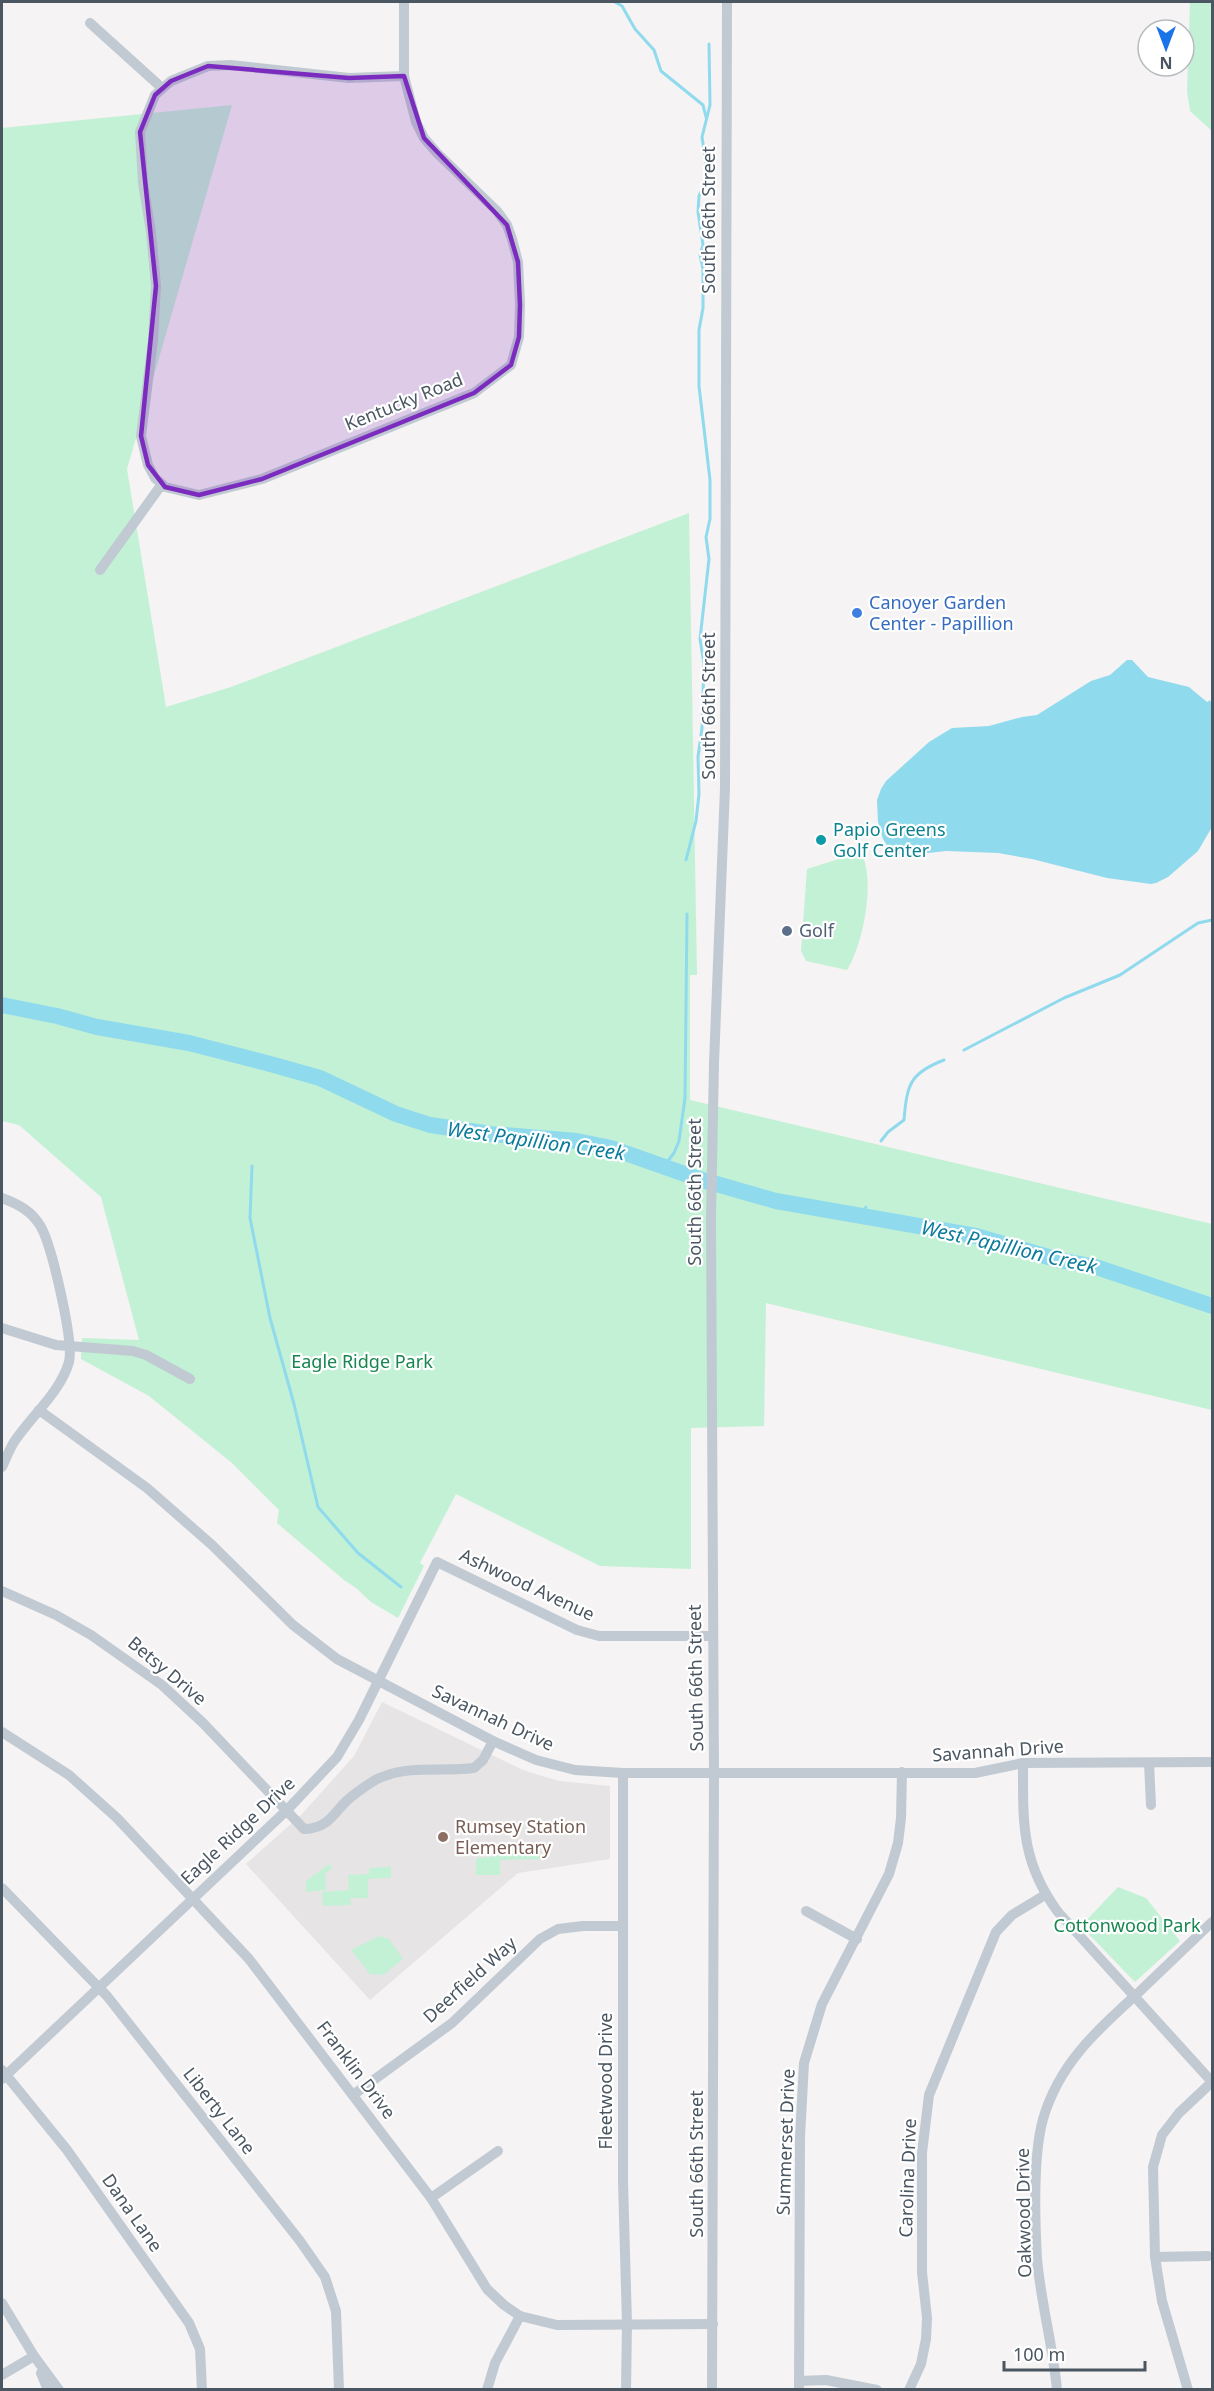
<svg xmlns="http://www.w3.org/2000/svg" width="1214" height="2391" viewBox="0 0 1214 2391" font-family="'Noto Sans',sans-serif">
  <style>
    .education { fill: #e6e4e5 }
    .green { fill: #c3f1d5 }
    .water { fill: #90daee }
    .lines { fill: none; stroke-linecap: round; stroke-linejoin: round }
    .stream { stroke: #90daee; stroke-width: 3 }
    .river { stroke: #90daee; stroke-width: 16 }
    .minor { stroke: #c1cad2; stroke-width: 10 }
    .marked { fill: #7b2cbf; fill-opacity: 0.2; stroke: #7b2cbf; stroke-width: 4.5; stroke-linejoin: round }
    .shop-dot { fill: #3f7fe0; stroke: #fff; stroke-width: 2 }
    .culture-dot { fill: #0f9aa8; stroke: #fff; stroke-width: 2 }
    .service-dot { fill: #5c6f8a; stroke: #fff; stroke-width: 2 }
    .education-dot { fill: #8d6e63; stroke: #fff; stroke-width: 2 }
    .labels { text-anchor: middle; stroke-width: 4.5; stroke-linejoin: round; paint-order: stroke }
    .street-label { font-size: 18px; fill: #4a5661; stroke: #fff }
    .shop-label { font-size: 18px; fill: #366cbe; stroke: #fff; text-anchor: start }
    .culture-label { font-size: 18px; fill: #0d838f; stroke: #fff; text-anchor: start }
    .service-label { font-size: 18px; fill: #4e5e75; stroke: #fff; text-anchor: start }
    .park-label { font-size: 18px; fill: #17864f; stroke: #fff }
    .education-label { font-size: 18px; fill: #785e54; stroke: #fff; text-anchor: start }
    .water-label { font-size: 20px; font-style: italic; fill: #0c7c9b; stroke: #fff }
  </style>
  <rect width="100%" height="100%" fill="#f5f3f3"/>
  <path class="education" d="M382,1702L523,1770L559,1781L610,1786V1859L518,1873L370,2000L246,1864L301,1815L354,1756Z"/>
  <g class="green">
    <path d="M1190,2H1212V131L1190,111L1187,91Z"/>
    <path d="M232,105L127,469L166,707L231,687L689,513L697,975H690V1100L1212,1224V1410L766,1303L764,1426L691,1428V1569L600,1566L456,1494L420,1563L424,1566L398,1618L371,1602L356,1588L344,1580L277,1523L279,1510L232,1463L149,1396L81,1359L82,1338L139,1340L101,1197L19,1125L2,1121V128Z"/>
    <path d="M861,852C876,881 863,944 847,970L806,961L801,951L807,869Z"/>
    <path d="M492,1844H540V1859L500,1860V1875H476V1858L492,1857Z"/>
    <path d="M329,1864L332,1868L325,1874L326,1890L306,1892V1881Z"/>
    <path d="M391,1867V1878L368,1879V1898H350L351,1905L323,1906L322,1892L349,1890L348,1875L369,1874V1868Z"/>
    <path d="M1118,1887L1146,1898L1180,1941L1135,1982L1081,1926Z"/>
    <path d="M379,1936L389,1939L403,1959L383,1975L370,1974L351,1950Z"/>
  </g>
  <path class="water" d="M1127,660H1132L1148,677L1189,687L1207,702L1210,700L1212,705V827L1198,851L1168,877L1156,883L1151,884L1107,878L1032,859L998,853L946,851L901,856L890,850L883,839L878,822L877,800L881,789L886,781L929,742L952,728L989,726L1022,717L1037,715L1091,681L1110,675Z"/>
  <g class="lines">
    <g class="stream">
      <path d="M615,2L622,6L635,29L654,50L661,71L703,105L706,117"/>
      <path d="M686,860L696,821L699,794L698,757L702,728L704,664L700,639L709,559L706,537L710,519V480L699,386V330L703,308V269L700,255L703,245L698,212L699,196L708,177L702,137L710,105L709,44"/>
      <path d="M964,1050L1064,998L1120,975L1198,923L1212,920"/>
      <path d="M881,1141L888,1132L904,1120C907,1084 910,1073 944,1060"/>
      <path d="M252,1166L250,1218L270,1318L294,1404L318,1507L358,1553L401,1587"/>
      <path d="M664,1166L674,1153L679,1141L685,1098L687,914"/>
      <path d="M860,1216L866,1207"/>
    </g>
    <path class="river" d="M2,1005L57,1016L97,1027L189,1043L274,1065L320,1078L396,1114L430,1125L491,1134L577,1141L611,1148L699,1179L776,1201L976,1236L1059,1260L1096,1267L1212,1306"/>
    <g class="minor">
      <path d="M404,2V76L416,122L424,138L437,153L497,211L507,225L512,239L518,262L520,305L519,337L511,365L474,393L262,479L199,495L165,487L155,478L148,465L141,436L153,340L156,286L151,232L143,183L140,132L155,95L171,81L208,66L231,65L349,78L404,76"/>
      <path d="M90,23L162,88"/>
      <path d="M100,570L162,484"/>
      <path d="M2,1198C18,1204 32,1211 41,1227C52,1247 74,1341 69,1362C60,1393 31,1416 14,1442C9,1450 6,1459 2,1467"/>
      <path d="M2,1328L56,1345L133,1351L146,1355L190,1379"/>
      <path d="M39,1410L147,1488L212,1545L293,1625L337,1659L493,1741L536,1760L575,1770L623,1773H975L1023,1763L1212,1762"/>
      <path d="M2,1591L56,1615L91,1635L162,1685L203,1723L304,1829C333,1828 334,1808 355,1794C363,1788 373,1780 382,1777C411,1765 444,1772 474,1768L483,1760L493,1741"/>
      <path d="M2,1732L69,1775L117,1818L249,1959L431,2198L487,2289L504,2305L520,2316L557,2325L713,2324"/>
      <path d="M1023,1763C1023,1823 1021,1862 1058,1912L1212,2082"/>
      <path d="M1149,1763L1151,1805"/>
      <path d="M623,1773V2182L627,2324L626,2390"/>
      <path d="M2,1888L107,1996L300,2241L325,2277L336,2311L339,2390"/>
      <path d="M806,1911L857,1939"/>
      <path d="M2,2070L67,2150L189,2323L200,2349L202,2390"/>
      <path d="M2,2079L287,1810L337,1757L359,1720L437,1562L577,1630L599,1636H712"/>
      <path d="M353,2095L452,2023L540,1939L558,1929L583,1926H622"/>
      <path d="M431,2198L498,2151"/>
      <path d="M1155,2257L1208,2256"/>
      <path d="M2,2303L34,2356L59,2390"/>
      <path d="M41,2373L48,2390"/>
      <path d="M2,2375L34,2356"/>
      <path d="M799,2381L826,2380L877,2390"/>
      <path d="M487,2390L495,2363L520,2316"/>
      <path d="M712,2390L714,1773L711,1219L714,1063L725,788L727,2"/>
      <path d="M799,2390L800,2137L804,2063L822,2004L889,1874L898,1843L901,1818L902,1772"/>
      <path d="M909,2390L921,2364L926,2339L927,2318L922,2272V2153L929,2095L996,1932L1012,1915L1045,1895"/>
      <path d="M1057,2390C1053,2346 1041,2303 1037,2259C1035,2222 1033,2155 1043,2119C1059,2064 1096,2031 1137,1994C1162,1970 1187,1946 1212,1922"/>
      <path d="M1188,2390L1162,2301L1155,2257L1153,2167L1162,2135L1179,2113L1212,2082"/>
    </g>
  </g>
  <path class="marked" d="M208,66L349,78L404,76L424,138L507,225L518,262L520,305L519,337L511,365L474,393L262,479L199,495L165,487L148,465L141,436L156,286L140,132L155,95L171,81Z"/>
  <circle class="shop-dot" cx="857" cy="613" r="6"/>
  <circle class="culture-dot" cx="821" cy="840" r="6"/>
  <circle class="service-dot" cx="787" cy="931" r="6"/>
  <circle class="education-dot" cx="443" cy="1837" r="6"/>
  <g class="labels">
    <g class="street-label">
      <text transform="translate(709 220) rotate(-90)" y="6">South 66th Street</text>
      <text transform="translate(404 402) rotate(-22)" y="6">Kentucky Road</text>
      <text transform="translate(709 706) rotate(-90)" y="6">South 66th Street</text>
      <text transform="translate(695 1192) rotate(-90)" y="6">South 66th Street</text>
      <text transform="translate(527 1585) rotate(25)" y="6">Ashwood Avenue</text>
      <text transform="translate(167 1671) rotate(40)" y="6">Betsy Drive</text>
      <text transform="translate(696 1678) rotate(-91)" y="6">South 66th Street</text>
      <text transform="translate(493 1718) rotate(25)" y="6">Savannah Drive</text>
      <text transform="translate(998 1751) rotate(-4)" y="6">Savannah Drive</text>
      <text transform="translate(238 1831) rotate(-43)" y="6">Eagle Ridge Drive</text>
      <text transform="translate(470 1980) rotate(-42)" y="6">Deerfield Way</text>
      <text transform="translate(356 2070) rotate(53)" y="6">Franklin Drive</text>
      <text transform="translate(606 2081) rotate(-90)" y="6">Fleetwood Drive</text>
      <text transform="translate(219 2111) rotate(52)" y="6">Liberty Lane</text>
      <text transform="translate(786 2142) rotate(-88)" y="6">Summerset Drive</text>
      <text transform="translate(697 2164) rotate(-90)" y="6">South 66th Street</text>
      <text transform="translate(908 2178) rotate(-88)" y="6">Carolina Drive</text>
      <text transform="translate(132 2213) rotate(55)" y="6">Dana Lane</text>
      <text transform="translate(1024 2213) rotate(-91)" y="6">Oakwood Drive</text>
    </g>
    <g class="shop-label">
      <text x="869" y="609">Canoyer Garden<tspan x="869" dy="21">Center - Papillion</tspan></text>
    </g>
    <g class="culture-label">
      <text x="833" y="836">Papio Greens<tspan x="833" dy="21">Golf Center</tspan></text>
    </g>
    <g class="service-label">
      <text x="799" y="937">Golf</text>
    </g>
    <g class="park-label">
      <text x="362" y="1368">Eagle Ridge Park</text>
      <text x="1127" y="1932">Cottonwood Park</text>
    </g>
    <g class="education-label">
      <text x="455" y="1833">Rumsey Station<tspan x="455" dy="21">Elementary</tspan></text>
    </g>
    <g class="water-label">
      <text transform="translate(536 1141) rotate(8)" y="7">West Papillion Creek</text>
      <text transform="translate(1009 1247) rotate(13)" y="7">West Papillion Creek</text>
    </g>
  </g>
  <rect width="1214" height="2391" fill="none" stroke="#4a5661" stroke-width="6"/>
  <g transform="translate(1166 48) rotate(180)"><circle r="28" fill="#ffffff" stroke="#b7bbc0" stroke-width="1.5"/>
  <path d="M0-4.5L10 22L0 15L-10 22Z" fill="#1a73e8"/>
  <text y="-9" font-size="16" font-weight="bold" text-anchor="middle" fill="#4a5661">N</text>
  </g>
  <path d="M1004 2361v9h141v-9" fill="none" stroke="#4a5661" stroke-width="3"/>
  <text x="1013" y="2361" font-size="18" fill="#4a5661" stroke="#ffffff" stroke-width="4.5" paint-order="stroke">100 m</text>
</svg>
